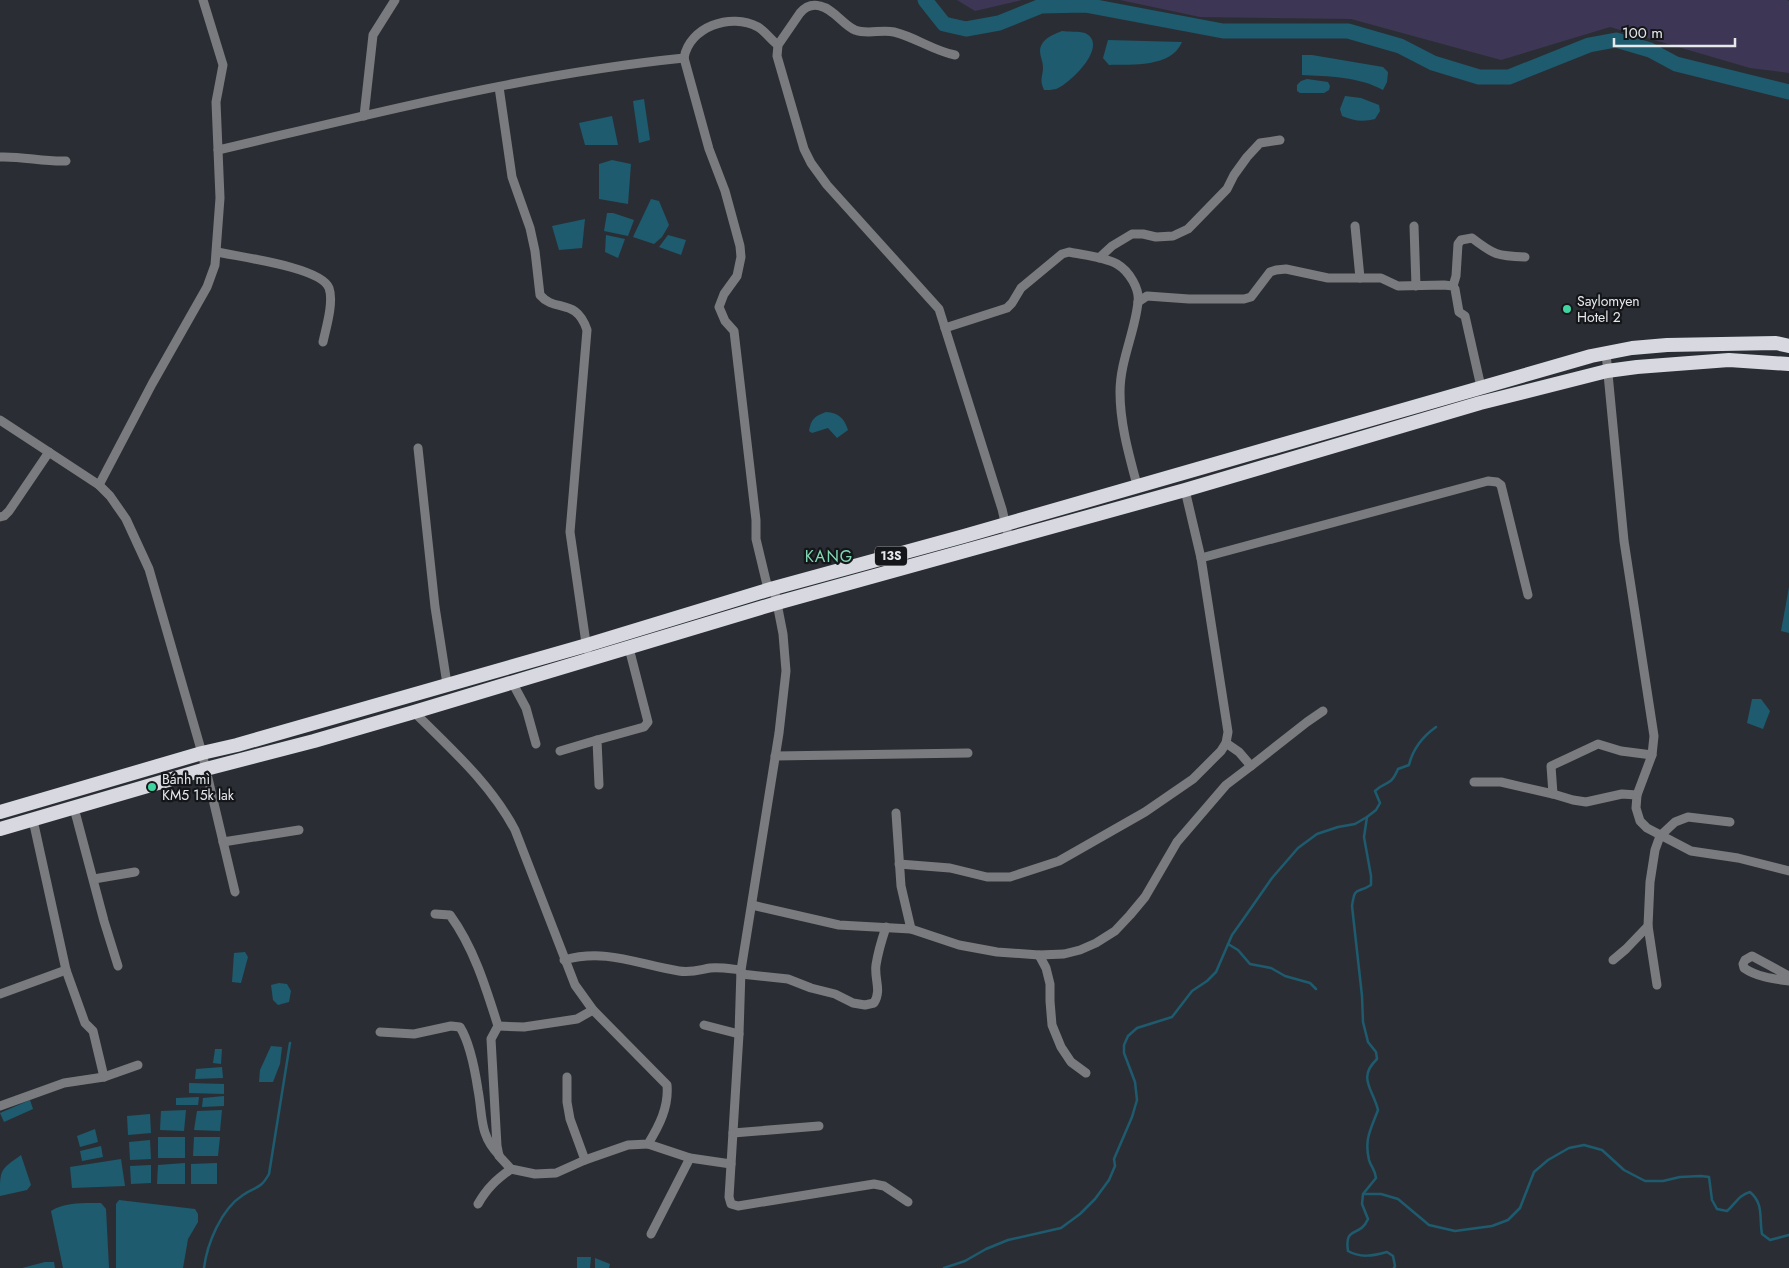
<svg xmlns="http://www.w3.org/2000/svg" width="1789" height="1268" viewBox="0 0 1789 1268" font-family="Jost,sans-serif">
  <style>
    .green { fill: #3e3655 }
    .water { fill: #1e5b6e }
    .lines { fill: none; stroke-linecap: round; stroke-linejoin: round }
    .stream { stroke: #1e5b6e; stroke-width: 2.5 }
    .river { stroke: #1e5b6e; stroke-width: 15 }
    .minor { stroke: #7a7b7f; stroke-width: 9 }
    .trunk { stroke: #d7d8e0; stroke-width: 14 }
    .poi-dot { fill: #40d4a1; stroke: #141619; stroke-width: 2 }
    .labels { text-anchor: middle; stroke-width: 4.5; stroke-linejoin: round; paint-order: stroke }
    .shield { fill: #141619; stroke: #a7aaad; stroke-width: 1 }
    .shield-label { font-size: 12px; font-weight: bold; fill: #e6e9ec }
    .poi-label { font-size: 14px; fill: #e6e9ec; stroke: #141619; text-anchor: start }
    .quarter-label { font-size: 16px; letter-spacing: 1px; fill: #81d9b4; stroke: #141619 }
  </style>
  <rect width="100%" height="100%" fill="#2a2e34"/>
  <g class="green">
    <path d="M957,0H1022L975,11Z"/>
    <path d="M1120,0H1787L1789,1V73L1750,68L1610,27L1501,60L1351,19L1200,17Z"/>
  </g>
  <g class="water">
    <path d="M1062,31C1068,32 1079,31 1085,33C1110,45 1070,84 1056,89C1052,90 1048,90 1044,90C1039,79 1043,77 1043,67C1043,62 1040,56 1040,51C1041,39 1052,35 1062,31Z"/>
    <path d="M1108,40L1182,42C1171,68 1132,64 1109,65L1103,58Z"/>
    <path d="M1302,55H1312L1383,67L1388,72L1387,82L1383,90C1360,77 1327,76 1302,75Z"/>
    <path d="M1307,79L1328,82L1330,86L1329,90L1324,93H1300L1297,91V85L1301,81Z"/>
    <path d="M1345,96L1361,98L1379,105L1380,111L1375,119C1363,122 1354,121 1342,116L1340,109Z"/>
    <path d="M644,99L650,140L639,143L633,101Z"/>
    <path d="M612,116L618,145H585L579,123Z"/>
    <path d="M612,160L631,164L628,204L599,199V164Z"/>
    <path d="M651,199L659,201L669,225L662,237L654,244L633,237Z"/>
    <path d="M607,213H613L634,220L628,236L604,231Z"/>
    <path d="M585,219L582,248L559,250L552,226Z"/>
    <path d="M606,235L625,239L618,258L605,252Z"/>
    <path d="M668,235L686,240L681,255L659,247Z"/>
    <path d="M826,412C839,413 844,418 848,430L837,438L828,428L812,433L809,431C811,419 815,416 826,412Z"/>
    <path d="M1789,587V633L1781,631Z"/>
    <path d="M1752,699H1761L1770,711L1763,729L1747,723Z"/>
    <path d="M245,952L248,957L241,983L232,982L234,953Z"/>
    <path d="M279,983L287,984L291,991L289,1002L278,1005L273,1000L271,985Z"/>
    <path d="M271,1046L282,1047L280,1064L273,1082H259L260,1070Z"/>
    <path d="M215,1049H222L221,1064L213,1063Z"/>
    <path d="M222,1067L223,1078L195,1079L196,1069Z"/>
    <path d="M189,1083L224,1084V1094L189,1093Z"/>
    <path d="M224,1096V1106L202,1107L203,1098Z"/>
    <path d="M199,1097L198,1105H176V1098Z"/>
    <path d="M30,1100L33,1109L4,1122L0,1113Z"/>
    <path d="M186,1110L184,1131L160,1130L161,1111Z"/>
    <path d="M222,1110L220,1131L194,1130L197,1111Z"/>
    <path d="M150,1114L151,1133L128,1135L127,1116Z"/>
    <path d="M95,1129L98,1142L80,1147L77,1136Z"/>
    <rect x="158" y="1137" width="27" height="21"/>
    <path d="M194,1137H220L218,1156H193Z"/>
    <path d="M150,1140L151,1159L130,1160L129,1142Z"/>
    <path d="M101,1146L103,1157L82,1161L80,1151Z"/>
    <path d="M21,1155L31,1185L27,1190L0,1196C0,1169 0,1170 21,1155Z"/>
    <path d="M121,1159L125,1186L72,1188L70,1167Z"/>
    <path d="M185,1163V1184H157L158,1165Z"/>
    <path d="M217,1163V1184H191V1164Z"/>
    <path d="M151,1165V1183L131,1184L130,1166Z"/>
    <path d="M119,1200L195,1209L198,1214V1222L188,1239L183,1268H116V1204Z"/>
    <path d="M101,1203L106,1209L109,1268H63L51,1211C64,1202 86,1203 101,1203Z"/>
    <path d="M577,1257H591L590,1268H577Z"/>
    <path d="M595,1258L610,1264L609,1268H595Z"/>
    <path d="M45,1262H54L55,1268H22Z"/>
  </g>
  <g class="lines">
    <g class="stream">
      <path d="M1228,944L1238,950L1250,964L1271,968L1285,976L1310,983L1316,989"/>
      <path d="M1364,1194H1381L1398,1199L1429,1225L1455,1231L1492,1226L1508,1220L1520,1208L1534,1172L1548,1160L1569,1148L1584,1145L1602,1150L1624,1170L1645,1181H1663L1680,1177L1701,1176L1709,1177L1712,1200L1717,1209L1727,1211C1736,1203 1739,1195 1750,1192C1764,1204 1759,1217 1762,1234L1770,1240L1789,1235"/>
      <path d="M204,1268C207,1244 221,1209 243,1195C256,1186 260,1190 269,1174L290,1043"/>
      <path d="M944,1268L965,1261L986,1249L1008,1240L1061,1228L1080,1214L1095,1199L1109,1180L1115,1166L1114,1159L1132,1117L1137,1100L1135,1082L1124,1053V1045L1128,1036L1137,1028L1172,1017L1192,991L1207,981L1216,972L1232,935L1242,921L1272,878L1298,848L1317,834L1338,827L1355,824L1367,817"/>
      <path d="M1394,1268L1395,1266L1393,1256L1387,1252C1373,1256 1360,1258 1348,1251C1344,1225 1360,1238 1368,1219L1362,1204L1363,1194L1376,1178C1375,1169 1371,1167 1369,1160C1364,1139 1371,1129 1378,1110C1373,1089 1357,1078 1377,1059L1376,1052L1368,1042L1363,1022L1362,996L1352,906C1355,885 1357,894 1371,885V876L1364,837L1367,817L1376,810L1380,803L1375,791C1386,780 1390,788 1398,769L1409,765C1413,748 1422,737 1436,727"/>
    </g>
    <path class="river" d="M925,0L944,24L966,29L999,23L1041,6L1085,5L1223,31H1348L1400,46L1433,63L1479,77H1509L1589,45L1616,40L1650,50L1676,64L1789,92"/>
    <g class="minor">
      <path d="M955,55C934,51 915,37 894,32C881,29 868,35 855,30C843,25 834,9 820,6C812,4 805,7 800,13L778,45L777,56L804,149L811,163L827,185L939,309L1002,509L1009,539"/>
      <path d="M684,58L709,149L725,191L740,246L741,257L737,276L724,294L719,307L725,321L734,331L756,520V539L768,589"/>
      <path d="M499,87L512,177L530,228L535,251L540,295C555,313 576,297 587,330L570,532L587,650"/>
      <path d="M364,116L373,35L395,0"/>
      <path d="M218,150C372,114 526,74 684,58C689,27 731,12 758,27C765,31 771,40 778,45"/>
      <path d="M0,157C22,156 44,162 66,161"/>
      <path d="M1355,226L1360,278"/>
      <path d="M1414,226L1416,286"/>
      <path d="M217,252C239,257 321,267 329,288C334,302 326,328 323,342"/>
      <path d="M1099,258L1112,246L1132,234H1143L1156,237L1173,236L1188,229L1227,189L1234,175L1247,157L1260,143L1280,140"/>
      <path d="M1453,286L1456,276L1458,244L1461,240L1472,238C1494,255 1497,256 1525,257"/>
      <path d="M1138,302L1147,296L1189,299H1244L1251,297L1270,272L1276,270L1286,269L1328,278H1381L1398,286L1444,285L1453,286L1455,289L1459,312L1465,316L1481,387"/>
      <path d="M945,328L1007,308L1012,303L1021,288L1062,254L1069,252C1083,255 1105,257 1117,264C1129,271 1140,289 1138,302C1135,332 1120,361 1120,392C1120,424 1129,455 1137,485"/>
      <path d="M1606,353L1624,541L1654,736L1652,755L1637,795L1636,808L1640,821L1647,828L1691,851L1738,858L1789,871"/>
      <path d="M0,420L99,485L110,496L126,519L149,569L202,753L235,892"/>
      <path d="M418,448L435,607L447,684"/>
      <path d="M99,485L152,384L207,287L215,265L220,198L216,102L223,65L203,0"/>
      <path d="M0,517L4,516L9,511L49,452"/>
      <path d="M1201,558L1488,481L1497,482L1501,485L1528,595"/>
      <path d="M774,588L783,634L786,671L779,733L741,970L739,1034L729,1197L731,1204L738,1206L874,1184L884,1186L908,1202"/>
      <path d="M512,682L526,708L536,744"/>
      <path d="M414,712C451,749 490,783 515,830L575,985L593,1010L667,1085C669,1107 659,1126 648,1144L628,1145L585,1160L556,1173L535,1174L511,1169L499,1156L497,1146L491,1039L498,1026C486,988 474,948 450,915L435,914"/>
      <path d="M560,751L597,740"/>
      <path d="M775,756L968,753"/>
      <path d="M1251,766L1307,722L1323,711"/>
      <path d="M1474,782H1501L1553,794L1573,800L1586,802L1622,794L1637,795"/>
      <path d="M599,785L597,740L644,727L648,722L629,648"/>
      <path d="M1553,794L1551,766L1598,744L1621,751L1652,755"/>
      <path d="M74,808L104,921L118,966"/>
      <path d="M896,813L901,886L911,929"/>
      <path d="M223,842L299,830"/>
      <path d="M899,864L950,868L987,877H1010L1059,861L1145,812L1193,779L1221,751L1226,743L1228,732L1201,558L1185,490"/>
      <path d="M94,879L135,872"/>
      <path d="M752,905L839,925L911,929L959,945L997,952L1039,955L1064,954L1080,950L1096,943L1115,931L1130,915L1145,897L1177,842L1226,785L1251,766L1239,752L1226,743"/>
      <path d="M1648,926L1657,985"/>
      <path d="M1039,955L1046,968L1050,984V1001L1052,1025L1061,1047L1071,1062L1086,1073"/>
      <path d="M564,960C607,948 639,965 679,971C691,973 699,970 710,968C721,967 731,969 741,970"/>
      <path d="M1613,960L1626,949L1648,926L1650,882L1655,850L1660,836L1675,822L1688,817L1730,822"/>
      <path d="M741,974L788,979L811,988L835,994L853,1003L865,1005L874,1003C882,990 874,979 876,965C878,952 882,939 886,927"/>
      <path d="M1789,976L1752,956L1745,960L1743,964L1744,968C1757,977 1774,979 1789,981"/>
      <path d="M0,994L66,970"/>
      <path d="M704,1025L739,1034"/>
      <path d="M498,1026L524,1027L577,1019L593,1010"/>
      <path d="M380,1032L414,1034L451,1026L460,1027C470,1043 475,1070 478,1090C483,1116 479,1135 499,1155"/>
      <path d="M104,1077L138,1065"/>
      <path d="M567,1077V1102L570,1119L585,1160"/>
      <path d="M0,1106L64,1083L104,1077L93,1031L85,1023L66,970L33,820"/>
      <path d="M733,1133L819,1126"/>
      <path d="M648,1144L690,1158L731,1164"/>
      <path d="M478,1204C487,1188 496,1180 511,1169"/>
      <path d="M651,1234L690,1158"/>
    </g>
    <g class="trunk">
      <path d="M0,812L202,753L237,745L587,645L774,588L964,536L1591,356L1632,348L1667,345L1776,343L1789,346"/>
      <path d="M0,829L206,769L314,741L414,712L777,603L1185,490L1480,403L1607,371L1637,367L1729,360L1789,364"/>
    </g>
  </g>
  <g class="poi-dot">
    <circle cx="1567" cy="309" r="5"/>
    <circle cx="152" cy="787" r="5"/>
  </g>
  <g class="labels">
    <rect class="shield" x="875" y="546.5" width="32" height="19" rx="4"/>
    <g class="shield-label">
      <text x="891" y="560">13S</text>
    </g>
    <g class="poi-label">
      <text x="1577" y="306">Saylomyen<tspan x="1577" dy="16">Hotel 2</tspan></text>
      <text x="162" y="784">Bánh mì<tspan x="162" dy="16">KM5 15k lak</tspan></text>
    </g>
    <g class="quarter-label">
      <text x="829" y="562">KANG</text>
    </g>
  </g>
  <path d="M1614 38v8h121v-8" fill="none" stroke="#e6e9ec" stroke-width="2.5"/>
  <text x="1622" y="38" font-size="15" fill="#e6e9ec" stroke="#141619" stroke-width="4" paint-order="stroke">100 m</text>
</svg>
